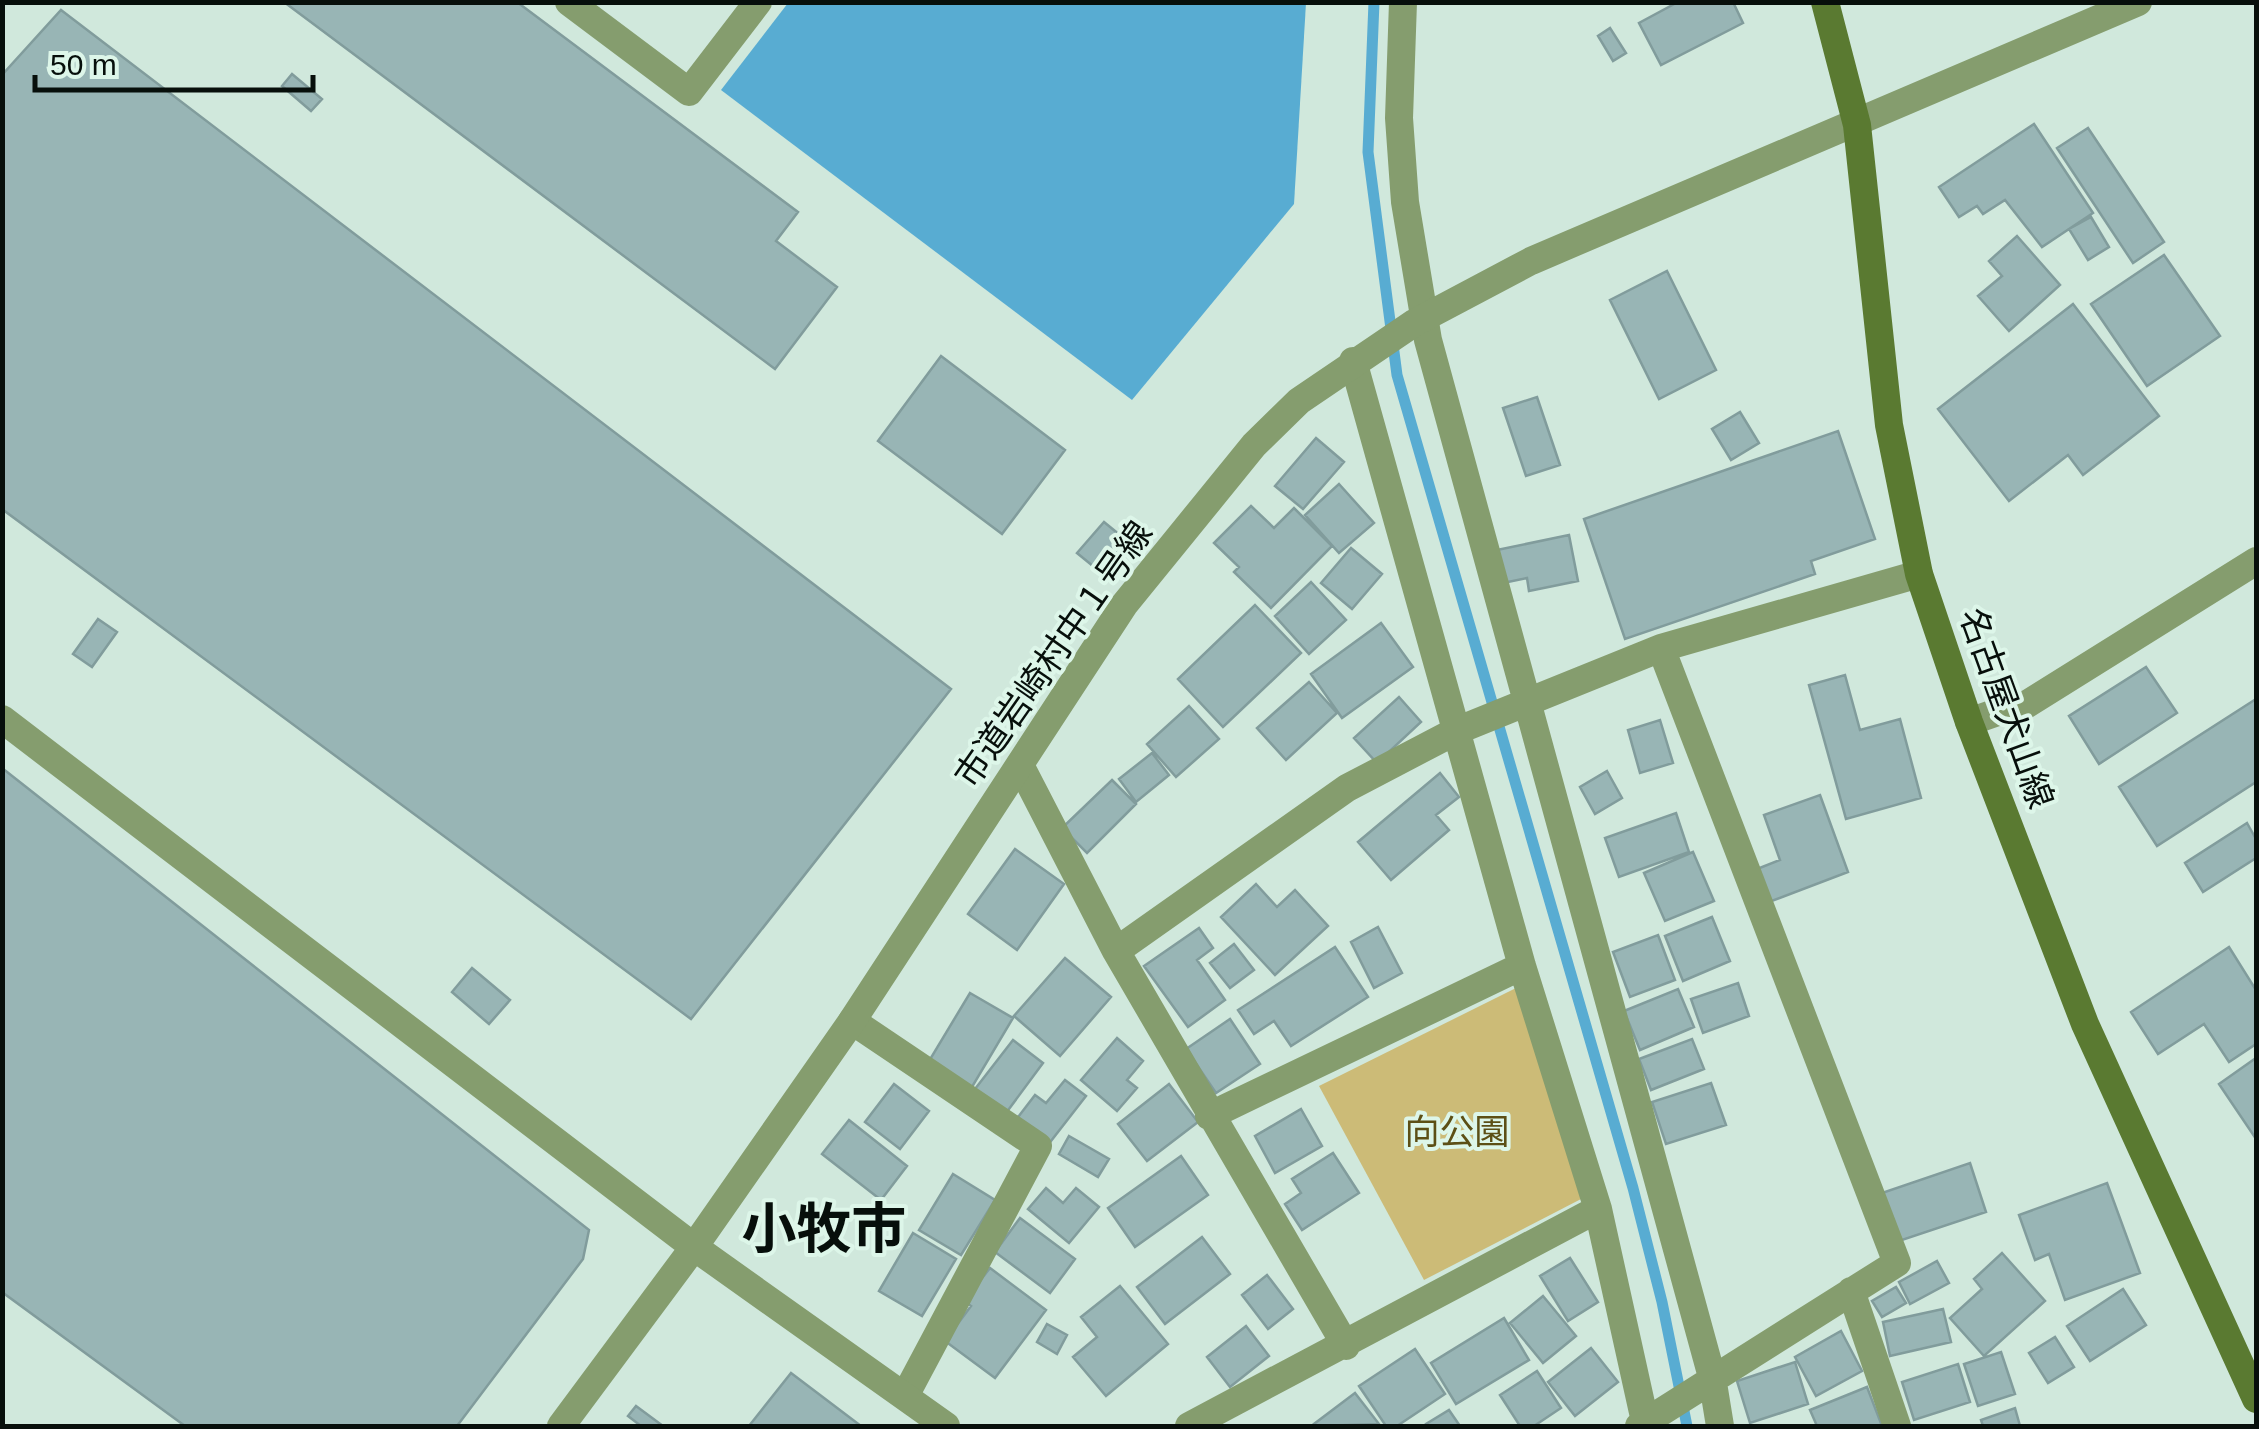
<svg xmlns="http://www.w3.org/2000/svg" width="2259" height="1429" font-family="Arial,'Noto Sans JP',sans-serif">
  <rect width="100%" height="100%" fill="#d0e8dc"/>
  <path fill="#cb7" d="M1516,988L1583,1198L1424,1280L1319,1086Z"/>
  <path fill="#58acd2" d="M788,3H1306L1294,204L1132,400L721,90Z"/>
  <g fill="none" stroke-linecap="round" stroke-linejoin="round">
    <path stroke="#58acd2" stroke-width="11" d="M1374,2L1368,152L1397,375L1633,1188L1662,1302L1687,1426"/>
  </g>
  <path fill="#98b5b5" stroke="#819c9c" stroke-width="2.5" d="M284,2H517L798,212L776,241L837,287L775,369Z
    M1678,2H1733L1743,23L1661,65L1639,23Z
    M61,10L951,689L691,1019L2,509V75Z
    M1610,28L1626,53L1613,61L1598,36Z
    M292,74L322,99L311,111L282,86Z
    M2034,124L2093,213L2042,247L2005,200L1983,214L1977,206L1959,217L1939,187Z
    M2088,128L2164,242L2133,263L2057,148Z
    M2091,217L2109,247L2088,260L2069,229Z
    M2017,236L2060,285L2009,331L1978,296L2002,276L1989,261Z
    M2164,255L2220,336L2147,386L2091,304Z
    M1667,271L1716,370L1659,399L1610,300Z
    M2073,304L2159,416L2083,475L2068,455L2009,501L1938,409Z
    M941,356L1065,450L1002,534L878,441Z
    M1537,397L1560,465L1526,476L1503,408Z
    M1740,412L1759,443L1731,460L1712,429Z
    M1838,431L1875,539L1811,561L1815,574L1625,639L1584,519Z
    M1316,438L1344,462L1303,509L1275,486Z
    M1339,484L1374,523L1339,553L1305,515Z
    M1251,506L1274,528L1294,508L1332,546L1271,608L1234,572L1239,567L1214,543Z
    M1104,522L1126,540L1099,571L1077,553Z
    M1569,535L1578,581L1529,591L1527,578L1503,583L1497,550Z
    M1351,548L1382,574L1352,609L1321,583Z
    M1311,582L1346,620L1309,654L1275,616Z
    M1255,605L1301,653L1223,727L1178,679Z
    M98,619L117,632L92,667L73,654Z
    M1381,623L1413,667L1342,718L1311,674Z
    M2146,667L2177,713L2099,764L2069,716Z
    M1845,675L1860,730L1900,719L1921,798L1846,819L1809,685Z
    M1309,682L1337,713L1286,760L1257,728Z
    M1399,697L1421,722L1377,763L1354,738Z
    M2256,699V782L2157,846L2119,787Z
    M1189,706L1219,739L1176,777L1147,744Z
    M1660,720L1673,763L1640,773L1628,730Z
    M1152,753L1169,775L1136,802L1119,779Z
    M2,768L589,1230L583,1259L457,1426H185L2,1292Z
    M1607,771L1622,798L1595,814L1580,787Z
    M1440,773L1459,797L1436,815L1449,830L1391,880L1358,842Z
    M1112,780L1136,804L1087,853L1062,828Z
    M1820,795L1848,872L1769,902L1757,869L1780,860L1764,815Z
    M1676,813L1689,852L1619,877L1605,838Z
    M2247,823L2256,839V858L2203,892L2185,863Z
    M1015,849L1064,884L1017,950L968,914Z
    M1693,852L1714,901L1665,921L1644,873Z
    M1256,884L1277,907L1295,890L1328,926L1275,975L1221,917Z
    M1712,917L1730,961L1683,981L1665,936Z
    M1378,927L1402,973L1374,988L1351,942Z
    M1199,928L1213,948L1197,960L1225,1000L1188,1027L1144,966Z
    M1658,935L1675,980L1630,997L1613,952Z
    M1234,944L1254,970L1230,988L1210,963Z
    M1335,947L1368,997L1291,1046L1274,1021L1254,1034L1238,1010Z
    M2229,947L2256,990V1044L2229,1062L2204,1024L2158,1054L2131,1012Z
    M1065,958L1111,997L1060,1056L1014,1016Z
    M472,968L510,1000L489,1024L452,992Z
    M1738,983L1749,1016L1703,1033L1691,999Z
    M1678,989L1694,1027L1640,1050L1624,1011Z
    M970,993L1013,1018L969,1092L926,1066Z
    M1230,1019L1260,1064L1216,1093L1186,1049Z
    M1117,1038L1143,1061L1127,1080L1137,1088L1117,1111L1081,1080Z
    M1692,1039L1704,1069L1651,1090L1639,1059Z
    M1013,1040L1043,1063L1006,1113L975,1089Z
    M2256,1058V1139L2219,1084Z
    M1065,1080L1086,1096L1044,1150L1012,1125L1035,1095L1046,1103Z
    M1711,1083L1726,1125L1666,1144L1652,1102Z
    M894,1084L929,1111L900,1149L865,1122Z
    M1169,1084L1198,1122L1147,1161L1118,1124Z
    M1301,1109L1322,1146L1275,1173L1255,1136Z
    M849,1120L907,1166L881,1200L822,1154Z
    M1069,1136L1109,1159L1098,1177L1059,1154Z
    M1333,1153L1359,1193L1302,1230L1285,1204L1301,1193L1292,1179Z
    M1181,1156L1208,1195L1135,1247L1108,1208Z
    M1970,1163L1986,1212L1896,1242L1879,1194Z
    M953,1174L995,1200L961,1255L919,1230Z
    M2107,1183L2140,1273L2065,1300L2049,1254L2035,1260L2019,1215Z
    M1046,1188L1063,1203L1076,1188L1099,1207L1069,1243L1028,1209Z
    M1020,1218L1075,1259L1050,1293L995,1252Z
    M913,1233L956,1259L922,1316L879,1291Z
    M1202,1237L1230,1274L1165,1324L1137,1287Z
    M2002,1253L2045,1301L1984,1356L1950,1318L1982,1289L1974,1279Z
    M1570,1258L1598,1302L1568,1321L1540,1276Z
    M1937,1261L1949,1283L1910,1304L1899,1282Z
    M990,1268L1046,1310L995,1378L945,1341L971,1306L964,1301Z
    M1267,1275L1293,1309L1268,1329L1242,1295Z
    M1120,1286L1168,1344L1106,1396L1073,1357L1097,1337L1081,1317Z
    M1896,1287L1906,1303L1882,1317L1872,1301Z
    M2123,1289L2146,1325L2090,1361L2067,1326Z
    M1543,1296L1576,1336L1543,1363L1510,1323Z
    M1943,1309L1951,1342L1890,1356L1883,1322Z
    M1504,1318L1529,1360L1456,1404L1431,1363Z
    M1047,1324L1067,1335L1057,1354L1037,1342Z
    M1246,1326L1269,1356L1230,1387L1207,1357Z
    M1841,1331L1862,1371L1816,1396L1795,1357Z
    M2055,1337L2074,1367L2048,1383L2029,1353Z
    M1591,1348L1618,1382L1575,1416L1548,1382Z
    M1415,1349L1445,1394L1397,1426H1386L1359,1386Z
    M2001,1352L2015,1394L1978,1406L1964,1364Z
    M1795,1362L1808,1404L1750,1423L1737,1381Z
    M1958,1364L1970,1402L1914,1420L1902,1382Z
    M1537,1371L1561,1408L1534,1426H1520L1500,1395Z
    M791,1373L861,1426H749Z
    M1867,1387L1882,1426H1817L1810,1410Z
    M1355,1393L1379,1424L1316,1426L1314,1424Z
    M636,1406L663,1426H641L628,1416Z
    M2015,1408L2020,1426H1983L1981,1420Z
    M1449,1410L1460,1426H1427L1426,1424Z"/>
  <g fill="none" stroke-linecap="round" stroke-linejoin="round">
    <path stroke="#859d6e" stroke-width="28" d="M569,2L689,92L758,2
      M1403,2L1399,118L1405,202L1428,340L1712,1377L1720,1426
      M1353,361L1522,966L1598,1209L1646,1426
      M1969,722L2009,708L2019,709L2256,561
      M1020,765L1116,951L1346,1346
      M1116,951L1347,788L1456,731L1661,648L1919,574
      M852,1021L1038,1146L905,1396
      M1209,1116L1522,966
      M1851,1291L1897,1426
      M1189,1426L1598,1209
      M1639,1426L1897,1263L1661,648"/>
    <path stroke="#859d6e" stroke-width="28" d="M2,719L694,1247L946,1426
      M561,1426L694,1247L852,1021L1124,605L1254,445L1299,401L1414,323L1531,261L2138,2"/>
    <path stroke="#5a7a31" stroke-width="28" d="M1825,2L1857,125L1889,425L1919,574L1969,722L2085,1024L2256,1399"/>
  </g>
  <g text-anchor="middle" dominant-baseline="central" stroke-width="8" stroke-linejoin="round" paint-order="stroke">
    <g font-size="35" fill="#070f0b" stroke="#ddf6e9">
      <text transform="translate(1053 654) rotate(-55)">市道岩崎村中１号線</text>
      <text transform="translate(2007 708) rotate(70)">名古屋犬山線</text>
    </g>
    <g font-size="35" fill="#5c4f15" stroke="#ddf6e9">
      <text x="1457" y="1131">向公園</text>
    </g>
    <g font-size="55" font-weight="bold" fill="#070f0b" stroke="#ddf6e9">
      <text x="824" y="1229">小牧市</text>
    </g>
  </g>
  <rect width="2259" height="1429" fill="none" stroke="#070f0b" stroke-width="10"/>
  <path d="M35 75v15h278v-15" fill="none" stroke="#070f0b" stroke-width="5"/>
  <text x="50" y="75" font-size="30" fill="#070f0b" stroke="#ddf6e9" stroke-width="8" paint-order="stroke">50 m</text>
</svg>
